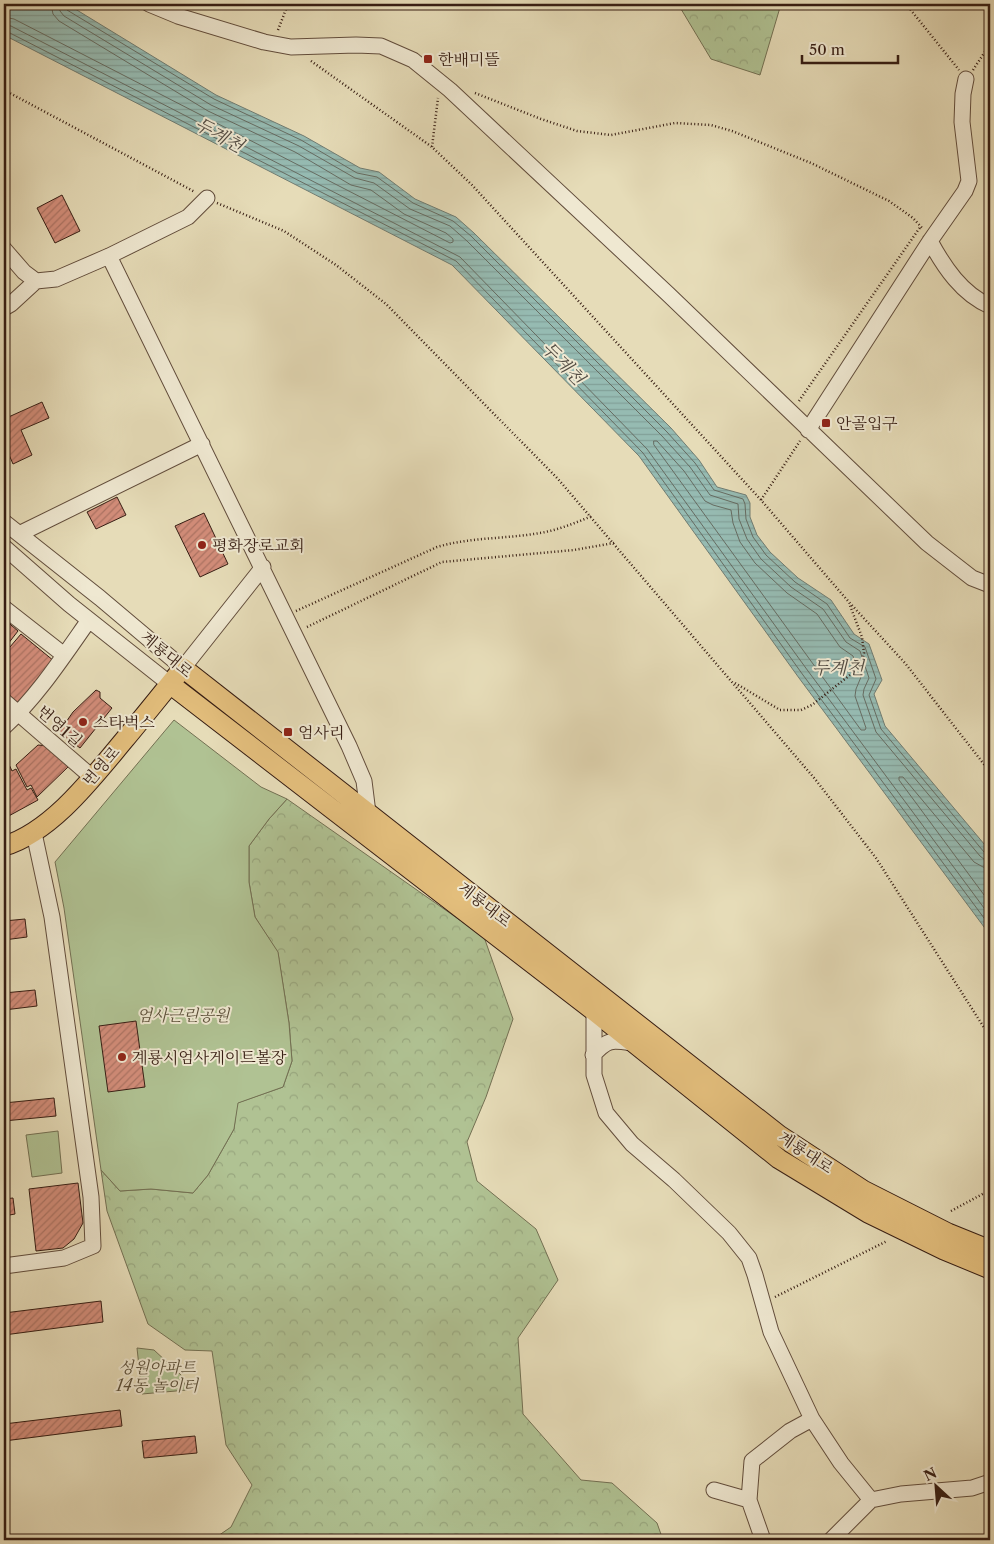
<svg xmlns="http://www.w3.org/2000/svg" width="994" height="1544" font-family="'Libre Caslon Text','Noto Serif KR',serif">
  <defs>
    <pattern id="forest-crowns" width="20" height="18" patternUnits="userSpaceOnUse" patternTransform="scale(1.25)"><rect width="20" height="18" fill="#b0c293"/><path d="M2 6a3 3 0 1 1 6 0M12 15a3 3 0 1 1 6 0" fill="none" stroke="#98a67e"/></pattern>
    <pattern id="water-rules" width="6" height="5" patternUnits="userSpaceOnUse" patternTransform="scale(1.25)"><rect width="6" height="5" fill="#96bbb2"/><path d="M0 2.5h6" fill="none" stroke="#82a098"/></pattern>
    <pattern id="building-hatch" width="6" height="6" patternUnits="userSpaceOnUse" patternTransform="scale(1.25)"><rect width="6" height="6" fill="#d38d7a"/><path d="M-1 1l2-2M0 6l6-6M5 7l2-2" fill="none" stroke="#ac7363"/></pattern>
  </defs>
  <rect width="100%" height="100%" fill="#e6dcb8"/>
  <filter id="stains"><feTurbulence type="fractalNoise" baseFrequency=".004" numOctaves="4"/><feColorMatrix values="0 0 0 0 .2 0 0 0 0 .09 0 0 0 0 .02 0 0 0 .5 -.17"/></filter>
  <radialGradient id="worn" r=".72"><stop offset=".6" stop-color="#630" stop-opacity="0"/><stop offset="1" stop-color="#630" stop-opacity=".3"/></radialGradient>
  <path fill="url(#forest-crowns)" stroke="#737053" d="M678,4H781L760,75L711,59Z
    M287,799L484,937L513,1019L486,1097L467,1142L477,1181L536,1229L558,1280L518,1338L523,1414L581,1480L612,1483L657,1523L663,1540H212L231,1527L252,1485L226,1445L212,1351L185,1350L148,1324L107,1211L101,1170L120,1191L151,1189L193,1193L208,1175L234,1129L237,1103L283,1087L292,1061L289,1023L278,953L255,917L249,882V846L269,819Z"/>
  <path fill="#b0c293" stroke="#737053" d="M174,720L261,787L287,799L269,819L249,846V882L255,917L278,952L289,1023L292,1061L283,1087L238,1103L234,1129L208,1175L193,1193L151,1189L120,1191L101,1170L64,908L55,862Z
    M58,1131L62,1173L32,1177L26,1135Z
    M137,1348L154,1350L181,1375L187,1390L142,1394Z"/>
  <path fill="url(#water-rules)" stroke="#707c72" d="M4,4H67L216,95L304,136L360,168L379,172L415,199L456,217L474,233L671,428L699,460L717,487L746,495L750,503V517L757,535L770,552L798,578L831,600L854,634L869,644L882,680L874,694L885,726L990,851V935L799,678L639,456L452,265L4,35Z"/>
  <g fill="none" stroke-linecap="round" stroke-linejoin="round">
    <path stroke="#666c62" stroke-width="1" d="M59,4L60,11L64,16L211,105L299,146L355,178L374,183L410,209L450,226L467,241L662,436L690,467L710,495L738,504L739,519L747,539L761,559L791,587L823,609L846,642L860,651L869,678L864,689L863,695L876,732L980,856L985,860H990
      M65,4L67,10L214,99L301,140L357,173L377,177L413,203L453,221L471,236L667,432L695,463L714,490L743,499L745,504L746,519L753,537L766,555L795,582L827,604L850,638L865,647L876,679L869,695L881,729L984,852L990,854
      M4,17L14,19L450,243L453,242V239L446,233L404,214L371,190L351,185L295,152L208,111L59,21L53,14L51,4
      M4,25L11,26L460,257L647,449L808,671L990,916
      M4,31L8,32L456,261L643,453L803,675L990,926
      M654,441H657L684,471L705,501L713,505L731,510L733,523L740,542L755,563L787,593L817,614L840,647L853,656L861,677L856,689L855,696L866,728L865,730H861L654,445Z
      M990,868L983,867L974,862L903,777H899V780L990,903"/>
  </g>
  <path fill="url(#building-hatch)" stroke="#361d13" d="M62,195L80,231L55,243L37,208Z
    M42,402L49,418L21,430L32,455L13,464L4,443V419Z
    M117,497L126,515L96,529L87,512Z
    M204,513L228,564L200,577L175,526Z
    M4,619L18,631L4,649Z
    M21,634L54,661L19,703H10L4,698V654Z
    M96,690L100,692V698L112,708L80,748L59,732L73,712Z
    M38,745L48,746L67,762L68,767L37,797L31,785L27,787L16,765Z
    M7,760L12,771L16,769L27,790L31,788L38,800L5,818L4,762Z
    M25,919L27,937L4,940V921Z
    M35,990L37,1006L4,1010V993Z
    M136,1021L145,1087L108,1092L99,1026Z
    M54,1098L56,1116L4,1121V1103Z
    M78,1183L83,1223L74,1239L63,1248L36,1251L29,1189Z
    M13,1198L15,1214L4,1216V1199Z
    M101,1301L103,1322L4,1335V1313Z
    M120,1410L122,1426L4,1441V1424Z
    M195,1436L197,1453L144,1458L142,1441Z"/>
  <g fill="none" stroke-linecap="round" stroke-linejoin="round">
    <g stroke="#624d3c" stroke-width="17">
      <path id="minor" d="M149,4L178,16L264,42L291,47L356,45L381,46L413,60L450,90L668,294L927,543L972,578L990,585
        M930,241C944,267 962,294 990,306
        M4,249L24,272L36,281
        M109,256L349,746L364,781L368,813
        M4,308L11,304L36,281L56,279L109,256L188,217L207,198
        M808,430L930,241L965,191L969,181L962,122L963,94L966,79
        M4,522L100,598L183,668L263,567
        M19,534L202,444
        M4,547L69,604L170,684
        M4,608L64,655
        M4,701L93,778
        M4,727C37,697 63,657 89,620
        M594,1011V1075L606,1113L632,1144L674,1180L729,1233L749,1258L755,1275L771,1332L812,1419L841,1463L871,1500L901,1494L972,1488L990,1482
        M593,1055C608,1039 611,1040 632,1043
        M4,1266L64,1258L93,1246L91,1197L52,917L34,833
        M714,1490L749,1500
        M763,1540L749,1500L752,1461L790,1431L812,1419
        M831,1540L871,1500"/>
    </g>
    <g stroke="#361d13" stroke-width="21">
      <path id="major" d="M170,684L594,1011L779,1159L868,1213L944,1250L990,1269
        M4,846C52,832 94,776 125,739C145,715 164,691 183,668L779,1135L863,1190L948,1233L990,1250"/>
    </g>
    <path stroke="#361d13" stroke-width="2.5" stroke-dasharray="1 2.5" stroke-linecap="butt" d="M906,4L959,70
      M278,30L288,4
      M311,61L432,147L472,185L761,500L848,601L905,663L990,772
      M973,70L990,44
      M4,90L195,192
      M475,93L541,119L577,131L611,135L675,123L711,125L732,131L811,163L889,201L913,218L923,229
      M432,147L438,98
      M217,203L284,231L336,265L386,304L558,479L815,779L876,858L990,1037
      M799,401L921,226
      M761,500L800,441
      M296,611L437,547C471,537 506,539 540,533C558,530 575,523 592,516
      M307,627L442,562L574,550L614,543
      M735,683L780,710H801L812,705L860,667L864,653L862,637L849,603
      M951,1211L990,1190
      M775,1297L887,1241"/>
    <use href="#minor" stroke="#efe8d1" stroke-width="15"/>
    <use href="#major" stroke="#e3be7c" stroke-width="19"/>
  </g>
  <g fill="#8f2418" stroke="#efe8d1" stroke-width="2">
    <rect x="423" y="54" width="10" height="10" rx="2.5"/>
    <rect x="821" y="418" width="10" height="10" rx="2.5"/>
    <circle cx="202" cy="545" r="5"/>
    <circle cx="83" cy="722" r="5"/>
    <rect x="283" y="727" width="10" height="10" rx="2.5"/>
    <circle cx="122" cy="1057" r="5"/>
  </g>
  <g text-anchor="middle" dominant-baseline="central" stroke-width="4" stroke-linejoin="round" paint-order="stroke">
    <g font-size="16" fill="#361d13" stroke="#efe8d1" text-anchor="start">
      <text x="438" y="59">한배미뜰</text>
      <text x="836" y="423">안골입구</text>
      <text x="212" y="545">평화장로교회</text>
      <text x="93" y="722">스타벅스</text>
      <text x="298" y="732">엄사리</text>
      <text x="132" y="1057">계룡시엄사게이트볼장</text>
    </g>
    <g font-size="16" fill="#361d13" stroke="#efe8d1">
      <text transform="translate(167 654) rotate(40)">계룡대로</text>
      <text transform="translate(60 726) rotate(41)">번영1길</text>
      <text transform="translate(101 766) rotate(-49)">번영로</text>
      <text transform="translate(485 904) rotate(38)">계룡대로</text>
      <text transform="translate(806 1152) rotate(34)">계룡대로</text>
    </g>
    <g font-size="16" font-style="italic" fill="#5b4f39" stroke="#efe8d1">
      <text x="183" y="1015">엄사근린공원</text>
      <text x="157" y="1367">성원아파트<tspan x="157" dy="18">14동 놀이터</tspan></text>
    </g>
    <g font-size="18" font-style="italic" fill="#534c43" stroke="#efe8d1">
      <text transform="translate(219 135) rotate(29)">두계천</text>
      <text transform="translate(563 363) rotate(46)">두계천</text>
      <text x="838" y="668">두계천</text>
    </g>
  </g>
  <rect width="994" height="1544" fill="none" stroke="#e6dcb8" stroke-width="20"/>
  <rect x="5" y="5" width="984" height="1534" fill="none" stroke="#361d13" stroke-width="2.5"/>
  <rect x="10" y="10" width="974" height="1524" fill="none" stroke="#361d13"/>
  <g transform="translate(936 1486) rotate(334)" stroke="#efe8d1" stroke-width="4" paint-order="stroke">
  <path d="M0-4L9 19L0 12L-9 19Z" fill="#361d13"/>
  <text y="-8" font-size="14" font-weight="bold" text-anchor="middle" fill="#361d13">N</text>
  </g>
  <path d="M802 55v8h96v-8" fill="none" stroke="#361d13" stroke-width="2.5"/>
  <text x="809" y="55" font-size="15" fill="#361d13" stroke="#efe8d1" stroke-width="4" paint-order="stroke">50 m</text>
  <rect width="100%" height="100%" filter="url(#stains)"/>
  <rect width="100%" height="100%" fill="url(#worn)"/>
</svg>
